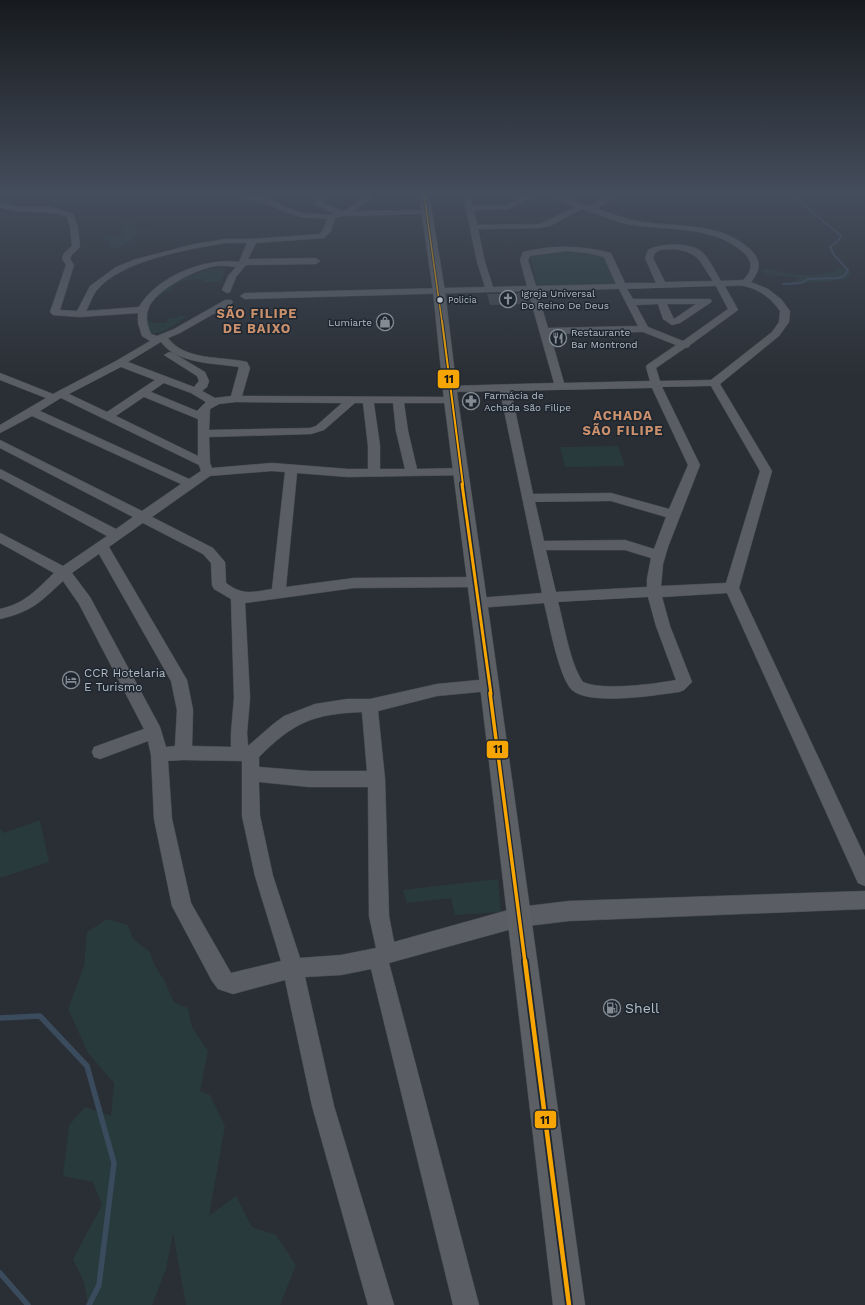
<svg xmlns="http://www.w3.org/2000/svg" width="865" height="1305" font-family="'Work Sans',sans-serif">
  <rect width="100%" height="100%" fill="#2a2f35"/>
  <path fill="#283a3b" d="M131,220L133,222L131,227C141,232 150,226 160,227V228L142,232L131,237L132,238C127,244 116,249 108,247L111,241L104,240L103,237L108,235L121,238L122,232L120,229L127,224L124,221Z
    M581,250L606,255L618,283L537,285L530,256L549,251Z
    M225,268L221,282H202L203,279C193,279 180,280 172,287L171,291L162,293L159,297H155L176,281L203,271L205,272L207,269Z
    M765,269C778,269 789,276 802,275C807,275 813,276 818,275C827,274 825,271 836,273V269H843L851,273L850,276L846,279L826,282H812L798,284L792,281L800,279C789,274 775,279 762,272Z
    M146,313H149L147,320L153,323H166L169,318H177L179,315L186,317C175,324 162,336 149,333L145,324Z
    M618,446L625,466L565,467L560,447Z
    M40,820L49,862L0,878V829L4,833Z
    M498,879L501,912L455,915L451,898L407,903L403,890Z
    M107,919L128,925L133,939L150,952L154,964L164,980L174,1002L188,1008L192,1027L208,1051L200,1091L210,1095L225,1126L209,1216L236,1196L252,1227L276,1235L296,1265L280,1305H186L173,1233L166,1269L152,1305H88L84,1282L73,1259L102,1205L93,1182L63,1176L69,1125L85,1107L111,1116L114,1083L88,1053L68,1009L84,966L87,932Z"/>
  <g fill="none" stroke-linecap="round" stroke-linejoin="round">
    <path stroke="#3b4b5e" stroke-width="2" d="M783,284L801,283L808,279L837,278L844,276L848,270L834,255L830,247L838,241L841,236L805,206L794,194"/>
    <path stroke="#3b4b5e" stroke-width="5.5" d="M0,1018L40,1016L87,1066L114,1163L99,1285L89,1305
      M0,1273L28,1305"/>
  </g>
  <path fill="#42474c" d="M525,293L528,304L490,305L487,294Z"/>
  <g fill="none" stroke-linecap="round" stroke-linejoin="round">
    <g stroke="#464a4e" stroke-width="1">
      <path id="minor" d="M228,194H244L267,199L301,213L332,215L335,214L315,205L321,194H328L323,204L343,211C355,206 363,194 376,194L355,211L427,210L431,212L427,214L343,216L335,218L331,231L324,238L256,243L248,259L316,258L320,261L316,264L246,265L236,277L230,292L227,293L222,290L228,276L236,267C228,266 219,265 211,267C193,271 153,291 148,310C145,318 148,327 151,334L157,336L174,329L225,300H231L233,302L231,304L180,333L168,338C185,361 221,356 247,362L250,368L242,396L451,397L456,400L451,403H404L408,431L417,469L462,468L466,469L468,472L466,475L348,477L297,473L286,587L354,578L475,577L480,578L482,582L480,586L475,587L354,588L245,603L250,698L247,733L248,746L272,725L284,716L315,704L347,699H370L437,684L489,679L494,681L497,685L494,689L489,691L437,696L378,711L385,779L389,916L394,942L519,907L569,901L865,891V909L569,921L519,927L389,963L479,1305H453L371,969L341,975L305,977L334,1106L394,1305H368L312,1106L285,980L233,994L218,989L212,981L172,906L154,819L151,755L148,741L100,759L94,757L92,752L94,747L144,729L79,604L63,581C39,603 33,611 0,619V609C26,603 36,590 54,573L0,543V533L63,566L107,536L0,478V469L116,529L133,517L0,448V440L142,511L181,484L32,416L0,433V425L46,398L0,380V373L53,394L116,361L150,341L142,336L138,323V313L80,317L53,315L50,312L66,265L62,259L64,253L72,246L70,227L67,217C45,208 22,216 0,207V202L16,207H51L73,214L78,227L80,247L71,256L70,259L74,265L60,310L77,311L90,286L116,267L136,259L195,244L226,239H253L319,234L323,230L327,219L300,217L262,203ZM226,243H247L239,262C205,257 156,277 139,307L86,311C90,304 93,294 98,289C123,260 189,249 226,243ZM161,342C177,364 214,363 239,367L231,396L215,398L202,391L207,387L209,381L205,372L173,353L169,352L164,355L197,376L199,381L194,387L128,362ZM121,367L155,380L107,412L69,394ZM164,383L191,393L206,402L197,411L151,392ZM144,397L198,419V456L116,416ZM61,398L199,465L201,471L189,479L40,411ZM236,402L342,403L316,426L310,428L209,430L210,409L219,404ZM355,403H363L368,446V469H348L272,463L212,468L210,463L209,437L311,434L324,430ZM374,403H393L396,431L405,469H380V446ZM272,471L285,472L272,589C253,592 243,596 226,583L225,562L213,548L152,517L210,476ZM143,523L203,554L211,563L212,585L214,589L231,599L234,698L231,733V747L192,746L193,710L187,680L109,547ZM99,554L171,681L177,710L175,746L166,747L160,727L90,597L72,573ZM362,712L367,771H309L259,767V757C294,722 313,714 362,712ZM183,760L242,761V816L255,876L281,961L231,973L191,903L172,819L168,761ZM259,782L309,787H368L369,916L376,948L341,955L300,958L273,876L260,816Z
        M463,194H471L473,206L507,205L529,194H539L508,209L474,210L477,225L539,224L575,207L541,194H553L589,206L612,194H621L597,209C608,212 620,217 632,220C672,229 718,219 751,250C762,261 760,271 751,282L768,289L781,299L790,311L789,322L779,336L720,384L772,471L739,588L865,857V886L858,883L727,593L662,597L670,626L692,682L684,690L679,692C656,695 590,706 572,690C559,678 549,622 544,603L478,608L473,607L471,603L473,599L478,598L542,593L500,391L450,392L445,389L450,386L554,383L528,291L245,299L240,296L245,293L485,287L477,262ZM582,209C598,214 615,222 632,225C670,231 715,225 745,254C754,263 751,273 743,280L721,281C716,273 709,258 702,252C690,242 661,243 648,250L645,258L656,283H625L611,253C581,245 553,245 523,252L520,260L527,286L493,287L485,262L478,229L539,228L550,226ZM674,249C700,253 699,261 713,281L665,282L653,258L655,253L660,250ZM567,251L588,253L604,257L616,284L536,286L528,260L530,256ZM716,286L728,309L683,341L648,327L636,305L658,304L663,319L672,325L680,323L710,303L712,301L710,299H633L627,289ZM725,286C731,286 738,285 744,286C759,289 772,299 780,311L779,322L772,332L711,380L660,381L656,368L685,348L689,347L690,345L738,310ZM619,289L638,326L548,328L537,291ZM667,304H696L674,319ZM643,332L676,345L647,365L646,367L650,381L564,383L550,334ZM711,386L760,471L726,583L661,586L663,564L668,547L700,465L662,387ZM652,388L688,465L669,509L611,493L533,494L511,391ZM611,501L666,517L654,549L625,540L544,541L535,502ZM546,550H625L651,558L647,579V587L556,592ZM648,597L656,626L676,680C655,684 602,691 583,682C570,664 564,624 558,602Z"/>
    </g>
    <g stroke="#454a4f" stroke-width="1">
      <path id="major" d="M419,194H429L445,291L458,400L493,643L585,1305H553L475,643L444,400L433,291Z"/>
    </g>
    <use href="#minor" fill="#5a5e64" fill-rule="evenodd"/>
    <use href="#major" fill="#5c6065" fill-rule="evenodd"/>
    <g stroke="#1e2630" stroke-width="3">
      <path id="bus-1-far4" d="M424,194L442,322"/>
    </g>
    <g stroke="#1e2630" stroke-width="4">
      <path id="bus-1-far3" d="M442,321L463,485"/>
    </g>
    <g stroke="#1e2630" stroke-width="6">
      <path id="bus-1-far2" d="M462,484L491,694"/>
    </g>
    <g stroke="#1e2630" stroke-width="6">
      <path id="bus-1-far1" d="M490,693L525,962"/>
    </g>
    <g stroke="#1e2630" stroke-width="8">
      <path id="bus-1" d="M525,961L569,1305"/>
    </g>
    <use href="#bus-1-far4" stroke="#f7a600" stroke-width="1.5"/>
    <use href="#bus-1-far3" stroke="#f7a600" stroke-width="2"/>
    <use href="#bus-1-far2" stroke="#f7a600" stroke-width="3"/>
    <use href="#bus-1-far1" stroke="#f7a600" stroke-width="3.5"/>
    <use href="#bus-1" stroke="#f7a600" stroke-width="4.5"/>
  </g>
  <linearGradient id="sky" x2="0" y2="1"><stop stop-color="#171a1d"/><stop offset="0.51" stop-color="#444d5c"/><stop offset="1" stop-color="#444d5c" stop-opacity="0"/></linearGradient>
  <rect width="865" height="377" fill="url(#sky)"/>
  <defs>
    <g id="church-ring" transform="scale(0.9)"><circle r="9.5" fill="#1e2630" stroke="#848b93" stroke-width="1.5"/><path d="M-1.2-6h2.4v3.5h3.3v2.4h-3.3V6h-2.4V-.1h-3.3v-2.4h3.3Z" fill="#848b93"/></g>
    <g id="shop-ring" transform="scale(0.9)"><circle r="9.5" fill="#1e2630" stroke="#848b93" stroke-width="1.5"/><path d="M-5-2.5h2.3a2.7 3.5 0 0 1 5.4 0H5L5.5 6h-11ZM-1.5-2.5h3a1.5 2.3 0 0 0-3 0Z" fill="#848b93"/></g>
    <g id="restaurant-ring" transform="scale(0.9)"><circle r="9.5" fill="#1e2630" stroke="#848b93" stroke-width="1.5"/><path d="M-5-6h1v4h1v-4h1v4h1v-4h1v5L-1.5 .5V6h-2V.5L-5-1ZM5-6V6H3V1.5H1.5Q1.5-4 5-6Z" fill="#848b93"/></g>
    <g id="pharmacy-ring" transform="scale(0.9)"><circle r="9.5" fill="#1e2630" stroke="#848b93" stroke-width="1.5"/><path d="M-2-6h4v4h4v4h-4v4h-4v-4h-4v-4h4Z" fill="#848b93"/></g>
    <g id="hotel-ring" transform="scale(0.9)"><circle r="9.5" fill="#1e2630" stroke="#848b93" stroke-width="1.5"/><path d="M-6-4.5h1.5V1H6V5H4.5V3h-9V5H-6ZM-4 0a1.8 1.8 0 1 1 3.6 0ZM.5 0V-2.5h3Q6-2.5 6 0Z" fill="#848b93"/></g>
    <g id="fuel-ring" transform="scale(0.9)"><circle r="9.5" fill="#1e2630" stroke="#848b93" stroke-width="1.5"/><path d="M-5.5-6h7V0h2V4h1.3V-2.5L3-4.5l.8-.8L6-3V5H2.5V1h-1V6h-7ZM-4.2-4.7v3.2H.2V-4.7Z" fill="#848b93"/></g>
  </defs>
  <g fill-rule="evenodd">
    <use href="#church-ring" x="508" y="299"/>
    <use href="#shop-ring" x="385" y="322"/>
    <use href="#restaurant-ring" x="558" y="338"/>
    <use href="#pharmacy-ring" x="471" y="401"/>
    <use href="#hotel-ring" x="71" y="680"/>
    <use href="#fuel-ring" x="612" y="1008"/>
  </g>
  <circle fill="#b5bcc6" stroke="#1e2630" stroke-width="1.5" cx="440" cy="300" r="3.5"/>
  <g text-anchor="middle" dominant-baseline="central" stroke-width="3" stroke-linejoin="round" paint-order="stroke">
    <g font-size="9" fill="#b5bcc6" stroke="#1e2630" text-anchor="start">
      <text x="448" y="300">Policia</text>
    </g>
    <g font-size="10" fill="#b5bcc6" stroke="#1e2630" text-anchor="start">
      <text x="521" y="293">Igreja Universal<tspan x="521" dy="12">Do Reino De Deus</tspan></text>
      <text x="372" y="322" text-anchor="end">Lumiarte</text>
      <text x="571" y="332">Restaurante<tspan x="571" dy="12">Bar Montrond</tspan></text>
      <text x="484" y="395">Farmácia de<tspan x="484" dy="12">Achada São Filipe</tspan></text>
    </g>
    <g font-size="12" fill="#b5bcc6" stroke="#1e2630" text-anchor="start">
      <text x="84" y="673">CCR Hotelaria<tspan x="84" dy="14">E Turismo</tspan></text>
    </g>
    <g font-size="13" font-weight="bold" letter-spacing="1" fill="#ca906c" stroke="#1e2630">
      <text x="257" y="313">SÃO FILIPE<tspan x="257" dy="15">DE BAIXO</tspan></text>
      <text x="623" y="415">ACHADA<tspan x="623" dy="15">SÃO FILIPE</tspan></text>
    </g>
    <g font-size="14" fill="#b5bcc6" stroke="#1e2630" text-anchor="start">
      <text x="625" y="1008">Shell</text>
    </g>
  </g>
  <g stroke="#1e2630" stroke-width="1.5">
    <rect x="437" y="369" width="23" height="20" rx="4" fill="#f7a600"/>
    <rect x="486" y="740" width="23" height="19" rx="4" fill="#f7a600"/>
    <rect x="534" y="1110" width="23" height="19" rx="4" fill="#f7a600"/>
  </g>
  <g font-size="11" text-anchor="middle" font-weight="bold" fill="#111">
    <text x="449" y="383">11</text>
    <text x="498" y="753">11</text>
    <text x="545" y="1124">11</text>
  </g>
</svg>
